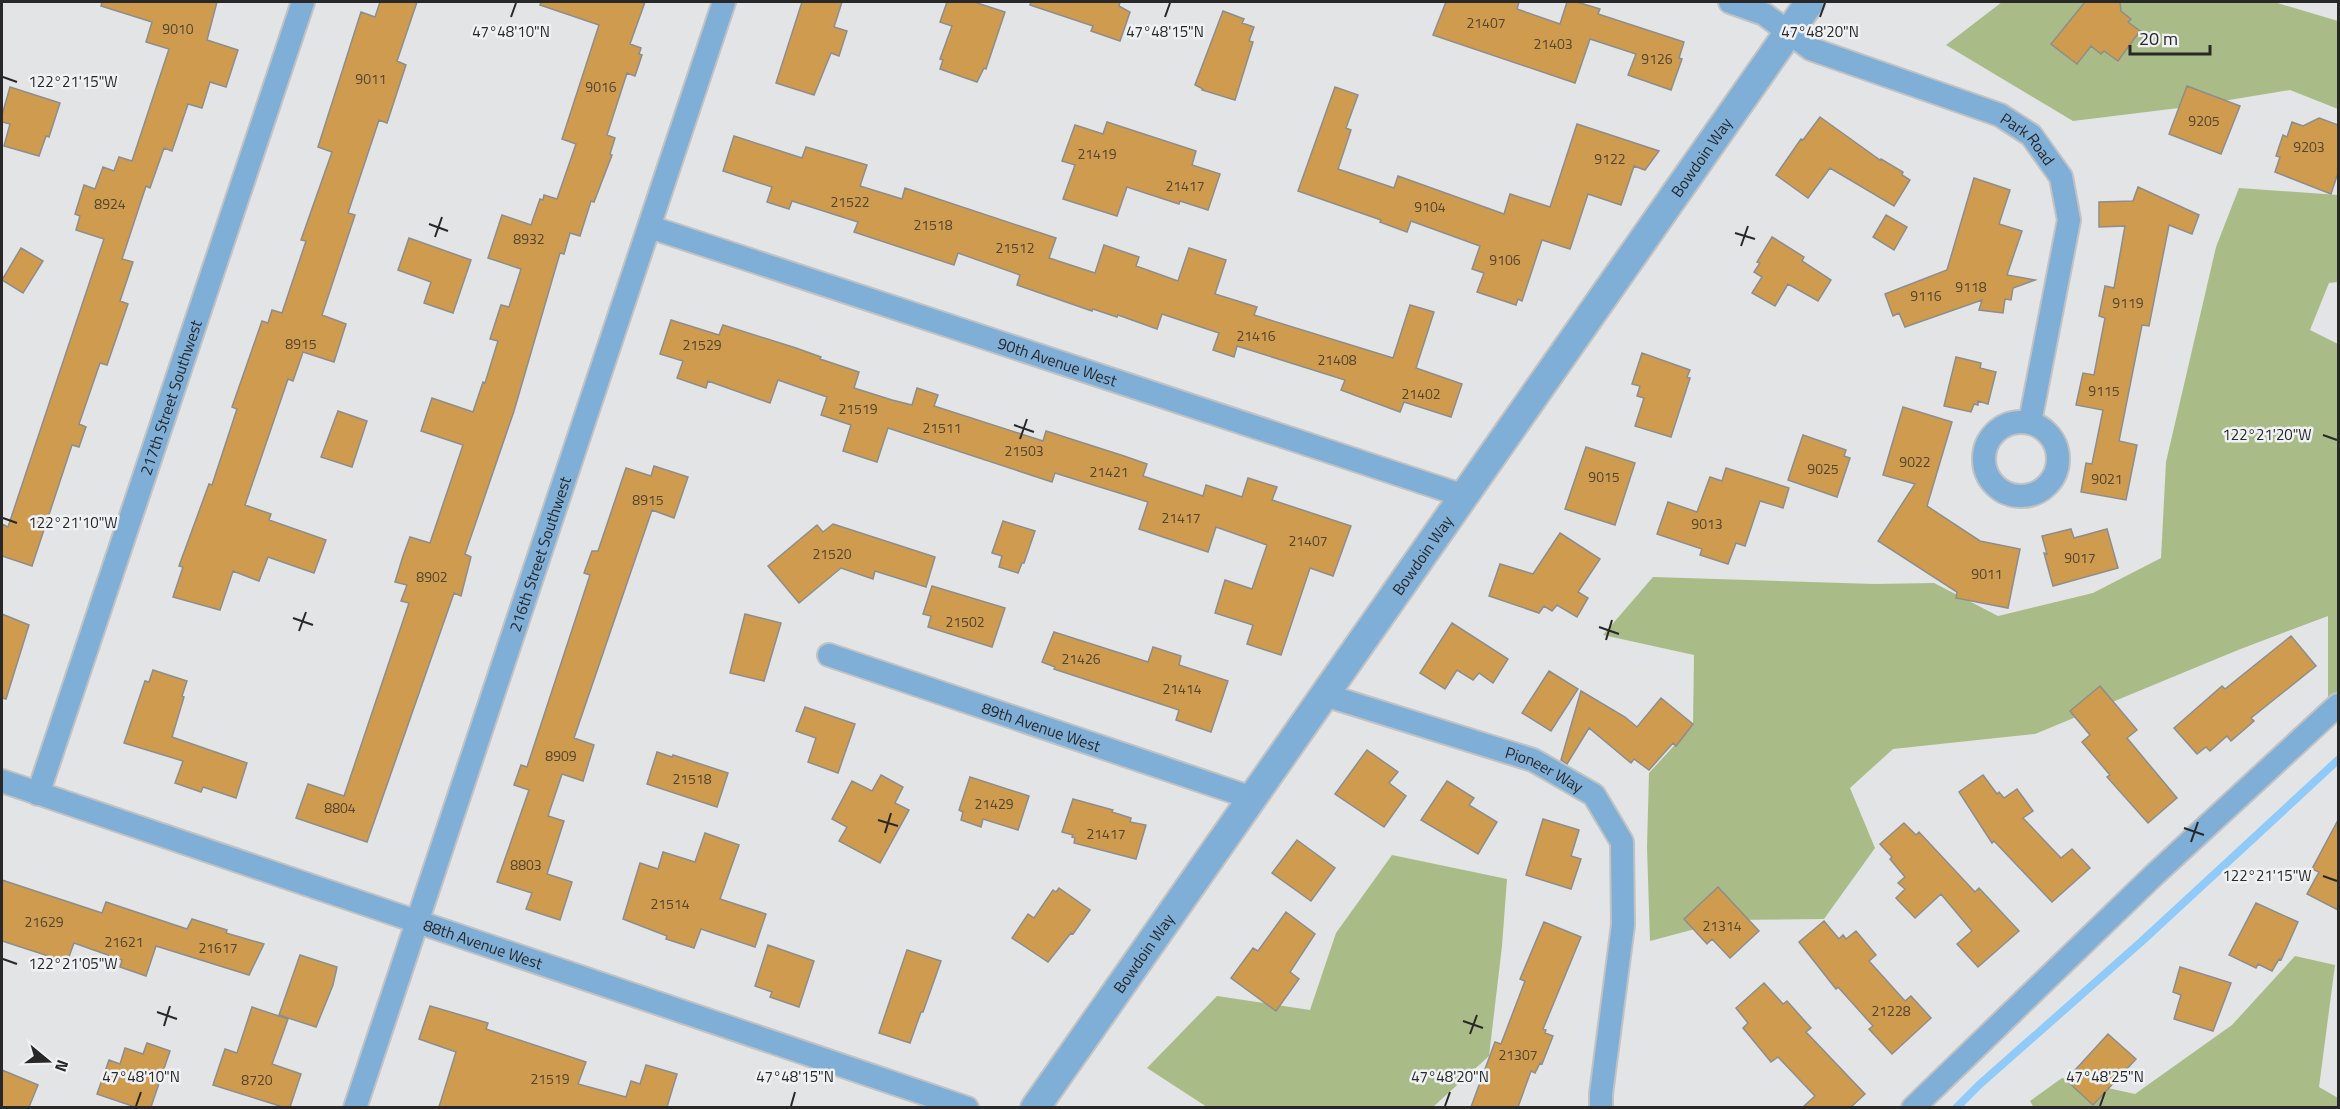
<svg xmlns="http://www.w3.org/2000/svg" width="2340" height="1109" font-family="'Titillium Web',sans-serif">
  <rect width="100%" height="100%" fill="#e2e4e5"/>
  <path fill="#a9bc87" d="M2002,2H2274L2338,21V109L2290,90L2187,107L2073,121L1946,45Z
    M2239,188L2338,195V282L2329,283L2310,330L2338,344V696L2328,704V616L2238,650L2035,734L1893,749L1850,788L1875,848L1824,919L1729,920L1650,941L1647,847L1649,773L1693,725L1694,655L1603,635L1653,577L1875,584L1934,583L1998,616L2093,593L2161,558L2166,462L2216,247Z
    M1392,855L1507,879L1502,946L1489,1056L1433,1107H1207L1147,1068L1217,996L1310,1010L1336,933Z
    M2295,956L2335,965L2319,1087L2338,1098V1107L2034,1108L2030,1101L2062,1078L2135,1094L2232,1025Z"/>
  <g fill="none" stroke-linecap="round" stroke-linejoin="round">
    <path stroke="#8fcaf9" stroke-width="8" d="M1956,1108L1979,1085L2141,942L2338,760"/>
  </g>
  <path fill="#cf9b4e" stroke="#8e8d8b" stroke-width="1.5" d="M102,2H217L207,40L238,50L226,87L210,82L202,108L188,104L172,151L164,148L150,188L146,186L122,259L133,262L120,301L128,304L107,365L100,363L79,424L86,427L79,447L72,445L32,566L2,556V524L8,527L104,239L76,230L80,216L75,214L84,185L95,189L103,167L114,171L119,157L132,161L169,49L146,42L152,22L101,6Z
    M380,2H417L397,61L406,65L387,123L379,120L348,213L355,215L322,315L346,324L334,362L303,352L293,381L288,379L245,505L271,514L269,520L326,540L314,573L268,557L259,581L233,571L220,610L173,597L183,567L179,566L209,484L212,485L237,409L232,407L262,321L268,323L272,310L282,313L306,241L301,240L332,152L318,147L361,12L375,17Z
    M541,2H645L630,44L641,48L639,54L642,55L635,76L627,73L607,135L615,138L610,154L612,155L594,202L591,201L580,236L570,233L564,254L560,253L514,411L465,554L471,557L461,596L454,593L367,842L296,818L308,784L344,796L409,603L401,601L407,585L395,582L403,556L410,537L430,543L463,445L421,431L432,398L473,412L483,382L485,383L498,341L490,339L501,305L509,307L521,269L488,258L502,215L531,225L540,199L543,200L544,195L557,199L576,144L562,139L599,25L540,5Z
    M802,2H842L834,27L847,31L839,56L831,53L814,95L776,83Z
    M947,2H974L1005,12L986,69L984,68L977,82L940,69L943,60L940,59L952,26L940,22Z
    M1031,2H1120L1119,6L1130,12L1120,41L1091,31L1093,26L1030,5Z
    M1446,2H1519L1517,9L1560,24L1567,2H1577L1600,9L1598,14L1684,42L1679,58L1682,59L1671,90L1628,75L1636,54L1590,39L1575,83L1433,35Z
    M2085,2H2120L2121,11L2131,19L2128,22L2140,31L2118,61L2104,51L2101,54L2091,46L2077,64L2051,44Z
    M1223,11L1244,19L1242,23L1254,27L1249,41L1253,42L1235,100L1202,90L1203,89L1195,85Z
    M2187,86L2240,106L2221,154L2169,134Z
    M10,87L60,103L49,137L46,136L39,156L4,146L10,124L2,122V115Z
    M1335,87L1358,95L1346,128L1351,130L1338,169L1394,188L1398,176L1504,214L1510,194L1550,207L1577,124L1659,151L1645,170L1634,166L1621,205L1588,194L1570,249L1542,240L1522,301L1518,299L1516,305L1477,292L1484,273L1472,269L1480,246L1411,221L1407,232L1380,222L1381,220L1298,191Z
    M1820,117L1880,160L1881,159L1903,172L1902,175L1910,180L1894,206L1830,168L1808,198L1776,175L1801,139L1803,140Z
    M2319,118L2338,125V173L2331,194L2275,172L2280,157L2276,156L2283,135L2287,137L2292,122L2303,126Z
    M1107,122L1196,151L1192,165L1220,174L1208,210L1180,201L1179,204L1127,187L1117,216L1063,199L1075,165L1062,161L1075,125L1103,134Z
    M734,136L802,158L806,147L867,165L860,186L902,199L905,188L1056,238L1049,258L1095,273L1104,245L1139,257L1136,266L1178,281L1189,248L1226,260L1215,294L1257,307L1254,315L1393,358L1410,305L1434,312L1416,368L1462,384L1451,417L1404,402L1400,412L1341,390L1345,380L1237,346L1234,357L1213,350L1219,333L1162,314L1157,329L1118,315L1117,317L1093,309L1092,311L1017,285L1020,275L958,253L954,265L854,232L858,222L792,201L789,209L767,202L772,187L723,171Z
    M1974,178L2010,190L1999,224L2022,231L2007,275L2035,280L2013,288L2011,300L2005,299L2003,313L1979,310L1982,300L1905,327L1899,313L1893,316L1885,294L1947,270Z
    M2138,187L2199,215L2192,234L2169,225L2149,326L2142,325L2119,441L2137,445L2126,500L2081,492L2086,463L2092,464L2103,410L2076,405L2083,373L2094,375L2105,318L2099,316L2105,286L2114,288L2125,226L2099,227V202L2133,201Z
    M1886,215L1907,227L1894,250L1873,237Z
    M1772,237L1804,257L1802,261L1831,280L1818,301L1788,284L1775,306L1752,293L1762,277L1754,272L1760,263L1757,262Z
    M409,238L471,260L453,313L424,303L431,282L398,270Z
    M21,248L43,261L23,293L2,280Z
    M671,320L719,335L723,325L796,348L821,357L820,359L859,372L854,388L892,400L912,405L917,388L938,395L934,406L1043,441L1046,431L1124,456L1147,464L1143,476L1203,496L1206,485L1242,497L1248,478L1277,487L1272,500L1351,526L1333,576L1310,568L1281,655L1247,644L1253,625L1215,613L1225,580L1252,589L1267,545L1216,527L1208,552L1139,529L1148,502L1055,473L1052,482L888,428L877,462L843,451L851,425L821,415L827,397L778,380L770,403L708,381L706,388L677,378L683,361L660,354Z
    M1642,353L1690,370L1687,377L1690,378L1671,437L1635,426L1644,398L1637,396L1640,386L1632,384Z
    M1956,357L1981,363L1980,368L1996,372L1988,404L1978,401V405L1974,404L1971,412L1944,406Z
    M1903,407L1952,422L1927,506L1980,541L2020,549L2008,608L1956,598L1957,592L1878,541L1915,484L1883,475Z
    M338,411L367,421L352,467L321,457Z
    M1803,435L1846,450L1844,456L1850,458L1837,497L1788,480Z
    M1586,447L1635,463L1615,525L1565,509Z
    M654,466L688,477L674,518L652,510L574,738L594,745L583,781L562,774L548,816L564,821L547,874L572,882L560,920L526,909L532,893L497,882L529,790L514,785L521,765L527,767L590,575L584,573L592,551H598L626,468L651,476Z
    M1726,468L1789,488L1783,508L1760,501L1745,546L1736,543L1728,564L1700,555L1702,549L1657,534L1668,502L1697,512L1710,477L1722,481Z
    M1003,521L1035,531L1024,563H1022L1018,573L999,567L1002,556L992,553Z
    M833,524L935,557L926,587L875,571L873,579L841,568L799,603L768,566L817,525L823,532Z
    M2071,529L2074,538L2107,529L2118,568L2053,586L2044,553L2047,554L2042,536Z
    M1560,533L1600,559L1578,592L1588,598L1577,617L1557,605L1552,611L1544,606L1539,613L1489,596L1500,564L1533,574Z
    M932,586L1005,608L992,647L928,627L931,616L923,614Z
    M2,614L29,625L6,699L2,698Z
    M745,614L781,623L764,681L730,673Z
    M1452,623L1508,659L1493,683L1479,673L1473,680L1457,670L1445,689L1420,673Z
    M1054,632L1148,662L1153,647L1181,656L1179,665L1228,681L1211,732L1176,720L1179,710L1054,669L1055,667L1042,662Z
    M2291,636L2316,666L2251,718L2254,721L2231,741L2227,736L2210,751L2206,747L2197,754L2174,728L2222,686L2225,689Z
    M153,670L187,681L182,696L184,697L172,737L247,763L236,798L203,787L201,792L175,783L183,761L124,743L145,681L149,682Z
    M1549,671L1578,689L1551,731L1522,713Z
    M2100,686L2137,730L2127,738L2177,798L2148,823L2107,777L2110,775L2082,742L2090,735L2070,711Z
    M1581,691L1625,717L1637,727L1661,698L1693,724L1676,746L1673,743L1649,770L1634,759L1631,763L1589,728L1567,764L1561,760Z
    M805,707L855,724L838,773L808,762L816,738L796,731Z
    M1367,750L1398,772L1389,783L1406,796L1384,827L1335,794Z
    M657,752L672,757L673,755L728,773L717,807L647,784Z
    M881,775L903,787L895,803L909,810L880,863L839,841L847,827L832,819L852,781L872,791Z
    M1983,775L1997,794L1999,792L2004,798L2017,789L2033,811L2023,818L2061,858L2072,849L2090,868L2052,902L1994,841L1992,843L1959,792Z
    M970,777L1029,796L1018,830L983,819L981,827L961,820L963,812L959,810Z
    M1447,781L1474,798L1469,805L1497,822L1478,854L1421,820Z
    M1073,799L1113,810L1112,812L1131,818L1130,822L1146,825L1136,859L1074,843L1075,838L1072,837L1073,835L1062,832Z
    M1543,819L1579,830L1571,856L1581,859L1571,889L1526,875Z
    M2338,820V910L2307,894L2319,872L2312,869Z
    M1904,823L1916,835L1919,832L1975,892L1979,888L2019,931L1978,967L1957,944L1972,931L1941,894L1915,918L1896,898L1905,889L1898,883L1905,877L1890,859L1892,857L1880,844Z
    M705,833L739,845L720,899L766,914L755,947L701,929L694,948L666,939L667,936L623,919L640,863L658,869L663,852L695,862Z
    M1297,840L1335,868L1311,901L1272,873Z
    M2,880L102,913L106,902L187,929L192,919L227,930L226,933L264,944L249,975L156,946L146,976L120,967L122,960L74,943L67,962L2,941Z
    M1718,887L1759,931L1730,958L1712,939L1707,944L1684,919Z
    M1059,888L1090,910L1073,934L1071,933L1048,962L1012,938L1028,914L1034,918L1053,890L1056,892Z
    M2256,903L2298,922L2281,960L2279,959L2272,971L2258,964L2256,968L2229,955Z
    M1286,912L1315,934L1290,972L1299,979L1276,1011L1231,978L1253,948L1258,951Z
    M1824,921L1839,939L1843,935L1846,939L1856,931L1876,955L1869,961L1905,1001L1911,996L1931,1018L1892,1054L1869,1029L1873,1026L1838,987L1836,989L1799,942Z
    M1544,922L1581,937L1543,1029L1546,1030L1545,1033L1553,1036L1542,1064L1540,1063L1535,1073L1531,1071L1518,1107H1471L1495,1042L1501,1044L1525,981L1520,979Z
    M768,945L814,961L799,1007L770,997L772,992L755,986Z
    M907,950L941,961L923,1012H921L910,1043L879,1033Z
    M300,955L337,967L333,985L316,1027L279,1015Z
    M2180,967L2231,983L2213,1031L2174,1019L2181,995L2173,992Z
    M1764,983L1783,1004L1787,1001L1811,1028L1806,1032L1865,1094L1851,1107H1803L1815,1096L1778,1057L1771,1062L1743,1028L1748,1023L1736,1008Z
    M430,1006L488,1023L486,1029L586,1062L578,1084L626,1097L631,1081L640,1084L646,1065L677,1074L667,1107H439L456,1052L419,1039Z
    M252,1007L288,1019L272,1064L301,1074L290,1107H283L213,1085L225,1049L237,1053Z
    M2108,1034L2136,1059L2093,1105L2066,1080Z
    M147,1043L170,1051L151,1107H135L97,1094L109,1060L120,1064L125,1048L143,1054Z
    M2,1070L38,1085L29,1107H2Z"/>
  <g fill="none" stroke-linecap="round" stroke-linejoin="round">
    <g stroke="#c1c2c3" stroke-width="26">
      <g id="minor">
        <path id="s1" d="M1730,2L1764,14L1811,49L2000,115L2031,135L2061,177L2069,220L2030,422"/>
        <path id="s2" d="M650,227L1464,496"/>
        <circle cx="2021" cy="459" r="37"/>
        <path id="s3" d="M829,655L1252,798"/>
        <path id="s4" d="M1325,695L1533,760L1594,795L1622,842L1623,925L1601,1094V1108"/>
        <path id="s5" d="M2,781L967,1108"/>
        <path id="s6" d="M38,794L303,2"/>
        <path id="s7" d="M355,1108L724,2"/>
        <path d="M1913,1108L2153,876L2338,705"/>
      </g>
    </g>
    <g stroke="#c1c2c3" stroke-width="32">
      <g id="tertiary">
        <path id="s8" d="M1035,1108L1810,2"/>
      </g>
    </g>
    <use href="#minor" stroke="#7faed7" stroke-width="22"/>
    <use href="#tertiary" stroke="#7faed7" stroke-width="28"/>
  </g>
  <path fill="none" stroke="#282829" stroke-width="2" d="M511,17L516,3M1165,17L1170,3M1820,17L1825,3M3,77L17,82M429,224L448,231M1735,233L1755,239M435,237L442,217M1741,246L1748,226M1014,425L1034,432M2323,435L2337,440M1020,439L1027,419M3,518L17,523M293,618L313,625M1599,627L1619,634M299,631L306,612M1606,640L1612,620M878,820L898,826M2184,828L2204,835M885,833L891,813M2191,842L2198,822M2323,876L2337,881M3,959L17,964M157,1012L177,1019M1463,1021L1483,1028M164,1026L170,1006M1470,1034L1477,1015M136,1106L141,1092M791,1106L795,1092M1445,1106L1450,1092M2100,1106L2105,1092"/>
  <g text-anchor="middle" dominant-baseline="central" stroke-width="5" stroke-linejoin="round" paint-order="stroke">
    <g font-size="14" fill="#524532">
      <text x="1486" y="22">21407</text>
      <text x="178" y="28">9010</text>
      <text x="1553" y="43">21403</text>
      <text x="1657" y="58">9126</text>
      <text x="371" y="78">9011</text>
      <text x="601" y="86">9016</text>
      <text x="2204" y="120">9205</text>
      <text x="2309" y="146">9203</text>
      <text x="1097" y="153">21419</text>
      <text x="1610" y="158">9122</text>
      <text x="1185" y="185">21417</text>
      <text x="850" y="201">21522</text>
      <text x="110" y="203">8924</text>
      <text x="1430" y="206">9104</text>
      <text x="933" y="224">21518</text>
      <text x="529" y="238">8932</text>
      <text x="1015" y="247">21512</text>
      <text x="1505" y="259">9106</text>
      <text x="1971" y="286">9118</text>
      <text x="1926" y="295">9116</text>
      <text x="2128" y="302">9119</text>
      <text x="1256" y="335">21416</text>
      <text x="301" y="343">8915</text>
      <text x="702" y="344">21529</text>
      <text x="1337" y="359">21408</text>
      <text x="2104" y="390">9115</text>
      <text x="1421" y="393">21402</text>
      <text x="858" y="408">21519</text>
      <text x="942" y="427">21511</text>
      <text x="1024" y="450">21503</text>
      <text x="1915" y="461">9022</text>
      <text x="1823" y="468">9025</text>
      <text x="1109" y="471">21421</text>
      <text x="1604" y="476">9015</text>
      <text x="2107" y="478">9021</text>
      <text x="648" y="499">8915</text>
      <text x="1181" y="517">21417</text>
      <text x="1707" y="523">9013</text>
      <text x="1308" y="540">21407</text>
      <text x="832" y="553">21520</text>
      <text x="2080" y="557">9017</text>
      <text x="1987" y="573">9011</text>
      <text x="432" y="576">8902</text>
      <text x="965" y="621">21502</text>
      <text x="1081" y="658">21426</text>
      <text x="1182" y="688">21414</text>
      <text x="561" y="755">8909</text>
      <text x="692" y="778">21518</text>
      <text x="994" y="803">21429</text>
      <text x="340" y="807">8804</text>
      <text x="1106" y="833">21417</text>
      <text x="526" y="864">8803</text>
      <text x="670" y="903">21514</text>
      <text x="44" y="921">21629</text>
      <text x="1722" y="925">21314</text>
      <text x="124" y="941">21621</text>
      <text x="218" y="947">21617</text>
      <text x="1891" y="1010">21228</text>
      <text x="1518" y="1054">21307</text>
      <text x="550" y="1078">21519</text>
      <text x="257" y="1079">8720</text>
    </g>
    <g font-size="16" fill="#282829" stroke="#eff1f3">
      <text stroke="none"><textPath href="#s1" startOffset="332">Park Road</textPath></text>
      <text stroke="none"><textPath href="#s8" startOffset="1161">Bowdoin Way</textPath></text>
      <text stroke="none"><textPath href="#s2" startOffset="429">90th Avenue West</textPath></text>
      <text stroke="none"><textPath href="#s6" startOffset="418">217th Street Southwest</textPath></text>
      <text stroke="none"><textPath href="#s8" startOffset="675">Bowdoin Way</textPath></text>
      <text stroke="none"><textPath href="#s7" startOffset="584">216th Street Southwest</textPath></text>
      <text stroke="none"><textPath href="#s3" startOffset="224">89th Avenue West</textPath></text>
      <text stroke="none"><textPath href="#s4" startOffset="232">Pioneer Way</textPath></text>
      <text stroke="none"><textPath href="#s5" startOffset="508">88th Avenue West</textPath></text>
      <text stroke="none"><textPath href="#s8" startOffset="189">Bowdoin Way</textPath></text>
    </g>
  </g>
  <g font-size="15" text-anchor="middle" fill="#282829" stroke="#eff1f3" stroke-width="5" stroke-linejoin="round" paint-order="stroke">
    <text x="511" y="37">47°48'10"N</text>
    <text x="1165" y="37">47°48'15"N</text>
    <text x="1820" y="37">47°48'20"N</text>
    <text x="73" y="87">122°21'15"W</text>
    <text x="2267" y="440">122°21'20"W</text>
    <text x="73" y="528">122°21'10"W</text>
    <text x="2267" y="881">122°21'15"W</text>
    <text x="73" y="969">122°21'05"W</text>
    <text x="141" y="1082">47°48'10"N</text>
    <text x="795" y="1082">47°48'15"N</text>
    <text x="1450" y="1082">47°48'20"N</text>
    <text x="2105" y="1082">47°48'25"N</text>
  </g>
  <rect width="2340" height="1109" fill="none" stroke="#282829" stroke-width="6"/>
  <g transform="translate(48 1061) rotate(109)" stroke="#eff1f3" stroke-width="4.5" paint-order="stroke">
  <path d="M0-4.5L10 22L0 15L-10 22Z" fill="#282829"/>
  <text y="-9" font-size="16" font-weight="bold" text-anchor="middle" fill="#282829">N</text>
  </g>
  <path d="M2130 45v9h80v-9" fill="none" stroke="#282829" stroke-width="3"/>
  <text x="2139" y="45" font-size="18" fill="#282829" stroke="#eff1f3" stroke-width="4.5" paint-order="stroke">20 m</text>
</svg>
